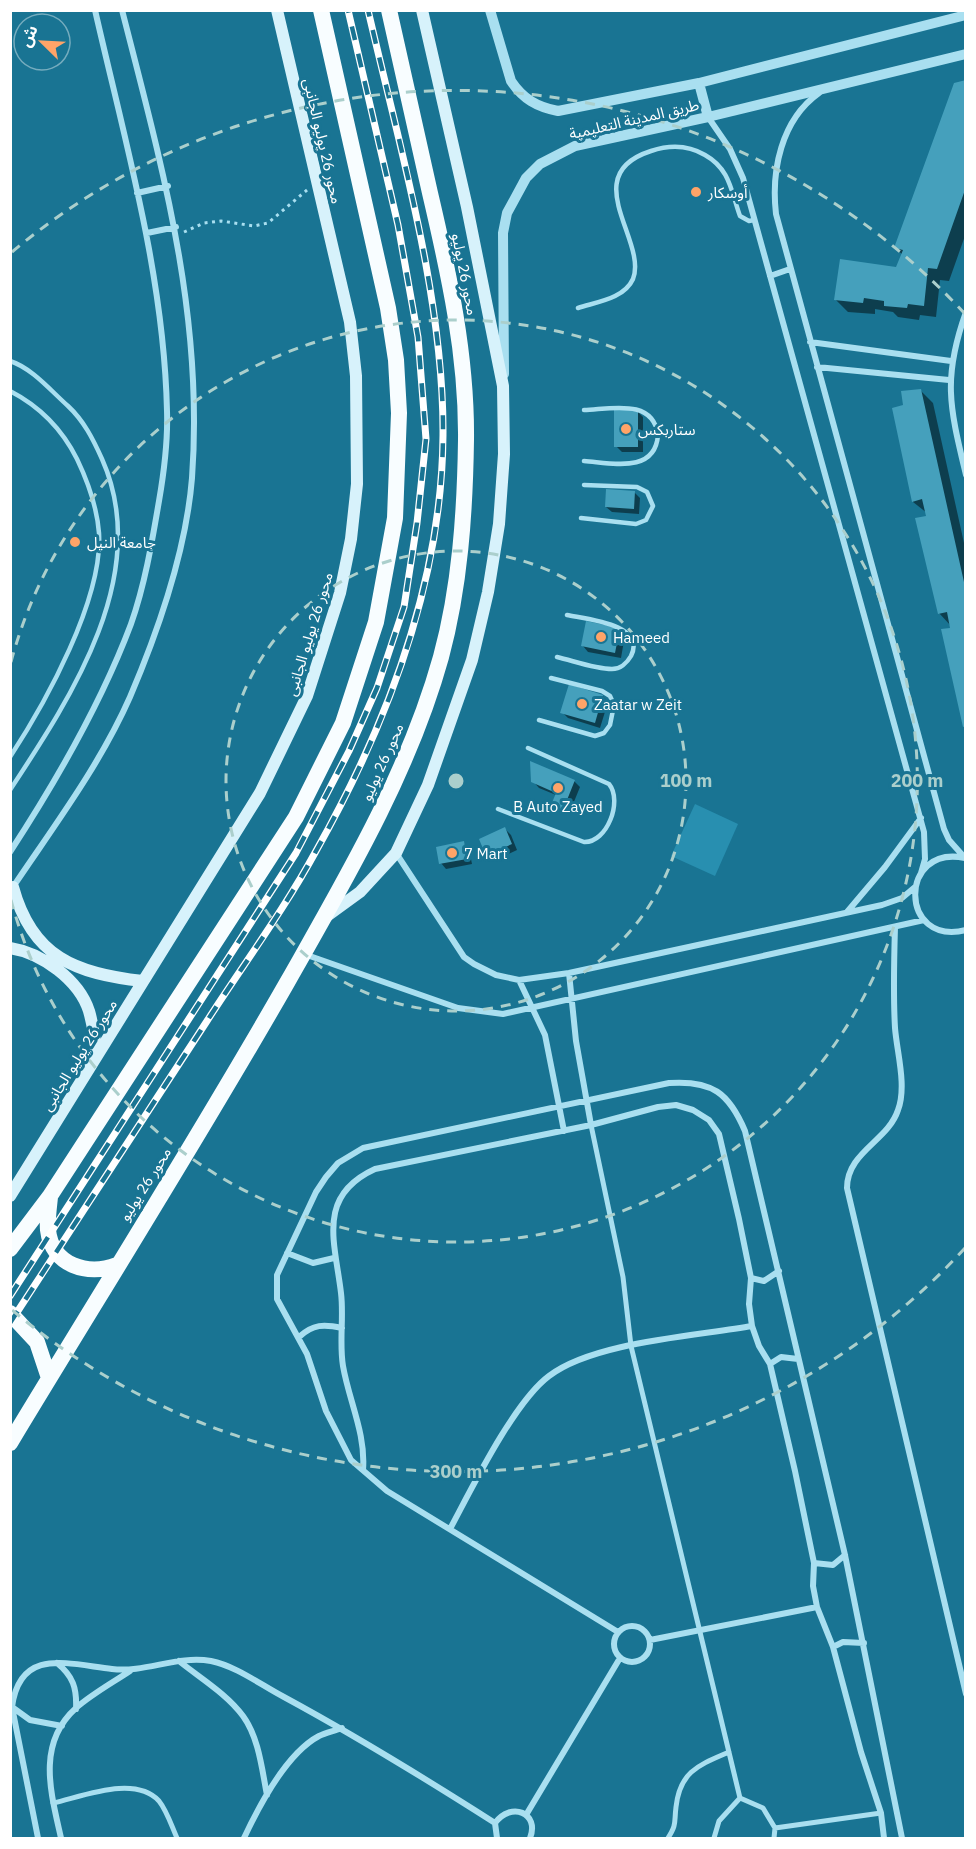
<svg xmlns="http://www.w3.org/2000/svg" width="976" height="1849" font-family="'IBM Plex Sans','Noto Sans Arabic',sans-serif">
  <rect width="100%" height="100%" fill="#197493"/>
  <path fill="#288fb0" d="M695,804L738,824L715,876L671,856Z"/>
  <path fill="#0007" d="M966,82V233L949,281L940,280L936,317L920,315L919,320L898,317L893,312L875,309V314L848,312L836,300L897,269L903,255L895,248Z
    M921,391L933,403L966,552V727L951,626L939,613L927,513L913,502L905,406Z
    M637,411L643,417V452H622L616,446Z
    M634,492L640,498L639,514L612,512L606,507Z
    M619,629L625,635L621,658L588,652L583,646Z
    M603,696L608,702L600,728L568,718L562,712Z
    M533,781H574L580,787L569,814L552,804L556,795L539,788Z
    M505,829L511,835L517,850L493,861L487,855Z
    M463,843L469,849L472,864L446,869L441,863Z"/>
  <path fill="#45a0bc" d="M966,80V187L937,269L928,268L924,306L908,304L907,308L884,306V301L864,298L863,303L834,300L840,259L896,267L903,250L894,248L954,83Z
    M921,389L966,591V726L963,727L941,629L950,628L947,612L938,614L915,518L926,516L922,499L912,502L892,408L903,405L901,391Z
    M614,410H638V447H614Z
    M606,489L635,491L634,509L605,507Z
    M586,621L620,628L615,653L581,646Z
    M569,684L603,695L595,723L560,713Z
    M530,761L575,780L563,810L551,805L556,793L531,782Z
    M505,827L512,844L486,856L479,839Z
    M464,841L467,859L439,864L436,847Z"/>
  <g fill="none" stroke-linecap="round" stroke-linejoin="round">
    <path stroke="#a9dff0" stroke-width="3" stroke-dasharray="3 4.5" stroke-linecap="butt" d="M184,232L204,223L221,221L254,226L268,223L307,190"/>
    <path stroke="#a9dff0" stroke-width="4.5" d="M578,308C596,302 624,299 633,279C648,241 576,175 651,151C669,145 688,145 705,155C730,169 731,191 740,216L749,221L754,220
      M10,361C32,368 51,391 68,406C84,421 93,439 102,459C153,573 72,696 10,790
      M10,391C39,406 62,429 77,459C88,482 97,507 99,533C103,599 46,702 10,757
      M584,410C611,409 653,398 658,435C655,474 612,463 584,461
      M581,518L636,524L646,520L653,506L647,492L637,487L584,485
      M557,657C574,661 595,669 612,669C620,669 627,663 631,656C647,624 585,619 567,615
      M539,720L595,736L604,733L610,725L614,705L610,696L602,691L551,678
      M498,809L584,842C607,843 623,801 609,784L528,748"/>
    <path stroke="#a9dff0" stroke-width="5" d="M591,1125L623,1277L631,1346L740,1798
      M740,1798L763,1808L775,1828L774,1838
      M53,1803C84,1796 135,1775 159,1801C167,1811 172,1827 177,1838
      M775,1828L881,1813
      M668,1838C677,1824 674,1823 676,1807C680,1771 699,1765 729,1752
      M714,1838L719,1821L740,1798"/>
    <path stroke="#a9dff0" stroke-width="6" d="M819,93C781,120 771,171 776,214L944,829L949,840L965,858
      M708,117L730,149L743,178L924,832L925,859L921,873
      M137,193L168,186
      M147,233L176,227
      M770,276L790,269
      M966,312C942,379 950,408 966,475
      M810,342L951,361
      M817,367L949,380
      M10,852C57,780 101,704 131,624C145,584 152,542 159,501C164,472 168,440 167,411C164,275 125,142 95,10
      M396,853L464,957L474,964L496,975L519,980L569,973L882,905L902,898L915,887
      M965,858C898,844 899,947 966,930
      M13,887C54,826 100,765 130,697C159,629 186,552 192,478C204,315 162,166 122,10
      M847,912L885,867L921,818
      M895,927C894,960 893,994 895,1028C897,1053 907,1086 898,1110C888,1141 847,1152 847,1188L966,1694
      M304,954L458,1008L503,1014L924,920
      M569,973L576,1041L591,1125
      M519,980L545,1035L564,1131
      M287,1253L313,1263L334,1258
      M751,1278L764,1281L779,1271
      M299,1337C313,1324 324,1324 342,1328
      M770,1364L781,1357L798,1359
      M363,1470C366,1434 349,1401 343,1366C339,1342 344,1317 341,1293C335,1242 316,1196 375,1169L591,1125L658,1107L676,1105L693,1110L709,1120L719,1134L739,1219L751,1278L749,1304L752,1326L759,1346L770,1364L795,1471L814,1563L813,1586L817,1607L833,1647L861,1752L881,1813L884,1838
      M450,1529C472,1488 514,1402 549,1376C593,1342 696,1336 752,1326
      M814,1563L833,1565L845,1555
      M614 1644a18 18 0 1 1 36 0a18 18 0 1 1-36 0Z
      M618,1632L387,1491L351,1460L326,1411L307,1354L277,1299V1275L316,1192L326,1177L338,1163L363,1148L669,1083C712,1080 729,1093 745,1131L845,1555L902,1838
      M650,1640L817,1607
      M833,1647L843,1642L864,1643
      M179,1661C200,1678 227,1694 243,1716C259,1738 262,1770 267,1795
      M57,1663C73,1676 77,1688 76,1709
      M12,1707L30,1720L62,1726
      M526,1815L620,1658
      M38,1838L12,1707C20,1647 68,1664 112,1669C146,1673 177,1655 211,1661C236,1666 261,1685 284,1697C356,1736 426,1779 495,1823
      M61,1838C51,1793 36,1744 76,1708C92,1694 112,1683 130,1671
      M244,1838C259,1806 287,1753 319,1736C326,1733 334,1731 342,1728
      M497,1838L495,1823C511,1801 540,1813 530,1838"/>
    <path stroke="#a9dff0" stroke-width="10" d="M490,10L511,81C523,99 537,107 558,111L699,83L966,15
      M699,83L708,117
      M504,374L503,233L507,213L526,178L540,164L575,146L708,117L966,54"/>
    <path stroke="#d7f2fb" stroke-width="12" d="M13,887C32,957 76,974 143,981
      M327,916L360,892L396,853L428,785L472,660L488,592L499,524L504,454L503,386L467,207L422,10
      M10,948C42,953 79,980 89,1011C93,1025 95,1040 96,1054
      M10,1196L260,793L307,696L340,593L351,539L357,484L356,376L350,322L277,10"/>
    <path stroke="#f8fdff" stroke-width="16" d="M50,1197C49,1207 47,1220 48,1230C52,1266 88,1276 117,1265
      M10,1249L50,1196L296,817L343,723L376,622L395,518L399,413L396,360L388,308L321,10
      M10,1313L37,1342L49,1378
      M10,1443C103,1289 199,1137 288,981C347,877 409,772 441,657C460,587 465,512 466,440C467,356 449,274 430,193C416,132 403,71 389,10"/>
    <g stroke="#fff" stroke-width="7">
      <path id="rail" d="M10,1296L296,853L349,751L377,688L404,607L417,523L426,439L418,337L398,225L348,10
        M10,1323C76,1222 141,1122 207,1021C243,965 284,910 316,851C387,725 442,583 443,435C444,297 399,145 368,10"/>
    </g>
    <use href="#rail" stroke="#197493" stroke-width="4.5" stroke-dasharray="14" stroke-linecap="butt"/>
  </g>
  <g fill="none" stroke="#abcfcc" stroke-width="3" stroke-dasharray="10 8">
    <circle cx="456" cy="781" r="230"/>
    <path d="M11 662A461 461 0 1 1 11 900"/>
    <path d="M965 1248A691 691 0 0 1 12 1310M12 252A691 691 0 0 1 965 314"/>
  </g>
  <g fill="#ffa468" stroke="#197493" stroke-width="2">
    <circle cx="696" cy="192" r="6"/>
    <circle cx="626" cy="429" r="6"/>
    <circle cx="75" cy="542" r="6"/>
    <circle cx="601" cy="637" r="6"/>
    <circle cx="582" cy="704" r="6"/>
    <circle cx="558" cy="788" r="6"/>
    <circle cx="452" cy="853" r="6"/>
  </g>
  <g text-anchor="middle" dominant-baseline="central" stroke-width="6" stroke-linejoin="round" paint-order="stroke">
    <g font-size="15" fill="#fff" stroke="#197493">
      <text transform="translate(634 119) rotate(-13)">طريق المدينة التعليمية</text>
      <text transform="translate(323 141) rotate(77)">محور 26 يوليو الجانبى</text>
      <text transform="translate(465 274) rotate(79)">محور 26 يوليو</text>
      <text transform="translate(309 634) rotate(-73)">محور 26 يوليو الجانبى</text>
      <text transform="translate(382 762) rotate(-66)">محور 26 يوليو</text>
      <text transform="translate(79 1055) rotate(-58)">محور 26 يوليو الجانبى</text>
      <text transform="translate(145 1184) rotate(-58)">محور 26 يوليو</text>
    </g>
    <g font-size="15" fill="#fff" stroke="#197493" text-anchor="start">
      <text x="708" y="192">أوسكار</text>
      <text x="638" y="429">ستاربكس</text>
      <text x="87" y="542">جامعة النيل</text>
      <text x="613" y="637">Hameed</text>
      <text x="594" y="704">Zaatar w Zeit</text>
      <text x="558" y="806" text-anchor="middle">B Auto Zayed</text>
      <text x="464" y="853">7 Mart</text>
    </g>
  </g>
  <circle cx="456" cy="781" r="9" fill="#abcfcc" stroke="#197493" stroke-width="3"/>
  <g font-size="18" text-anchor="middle" font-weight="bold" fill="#abcfcc" stroke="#197493" stroke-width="6" stroke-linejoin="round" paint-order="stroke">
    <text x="686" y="787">100 m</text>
    <text x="917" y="787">200 m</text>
    <text x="456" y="1478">300 m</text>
  </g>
  <rect width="976" height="1849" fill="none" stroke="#ffffff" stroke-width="24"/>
  <g transform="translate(42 42) rotate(294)"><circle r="28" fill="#197493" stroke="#75acbe" stroke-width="1.5"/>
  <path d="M0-4.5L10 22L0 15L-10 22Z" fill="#ffa468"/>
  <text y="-9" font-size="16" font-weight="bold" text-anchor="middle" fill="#ffffff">ش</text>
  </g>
</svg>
